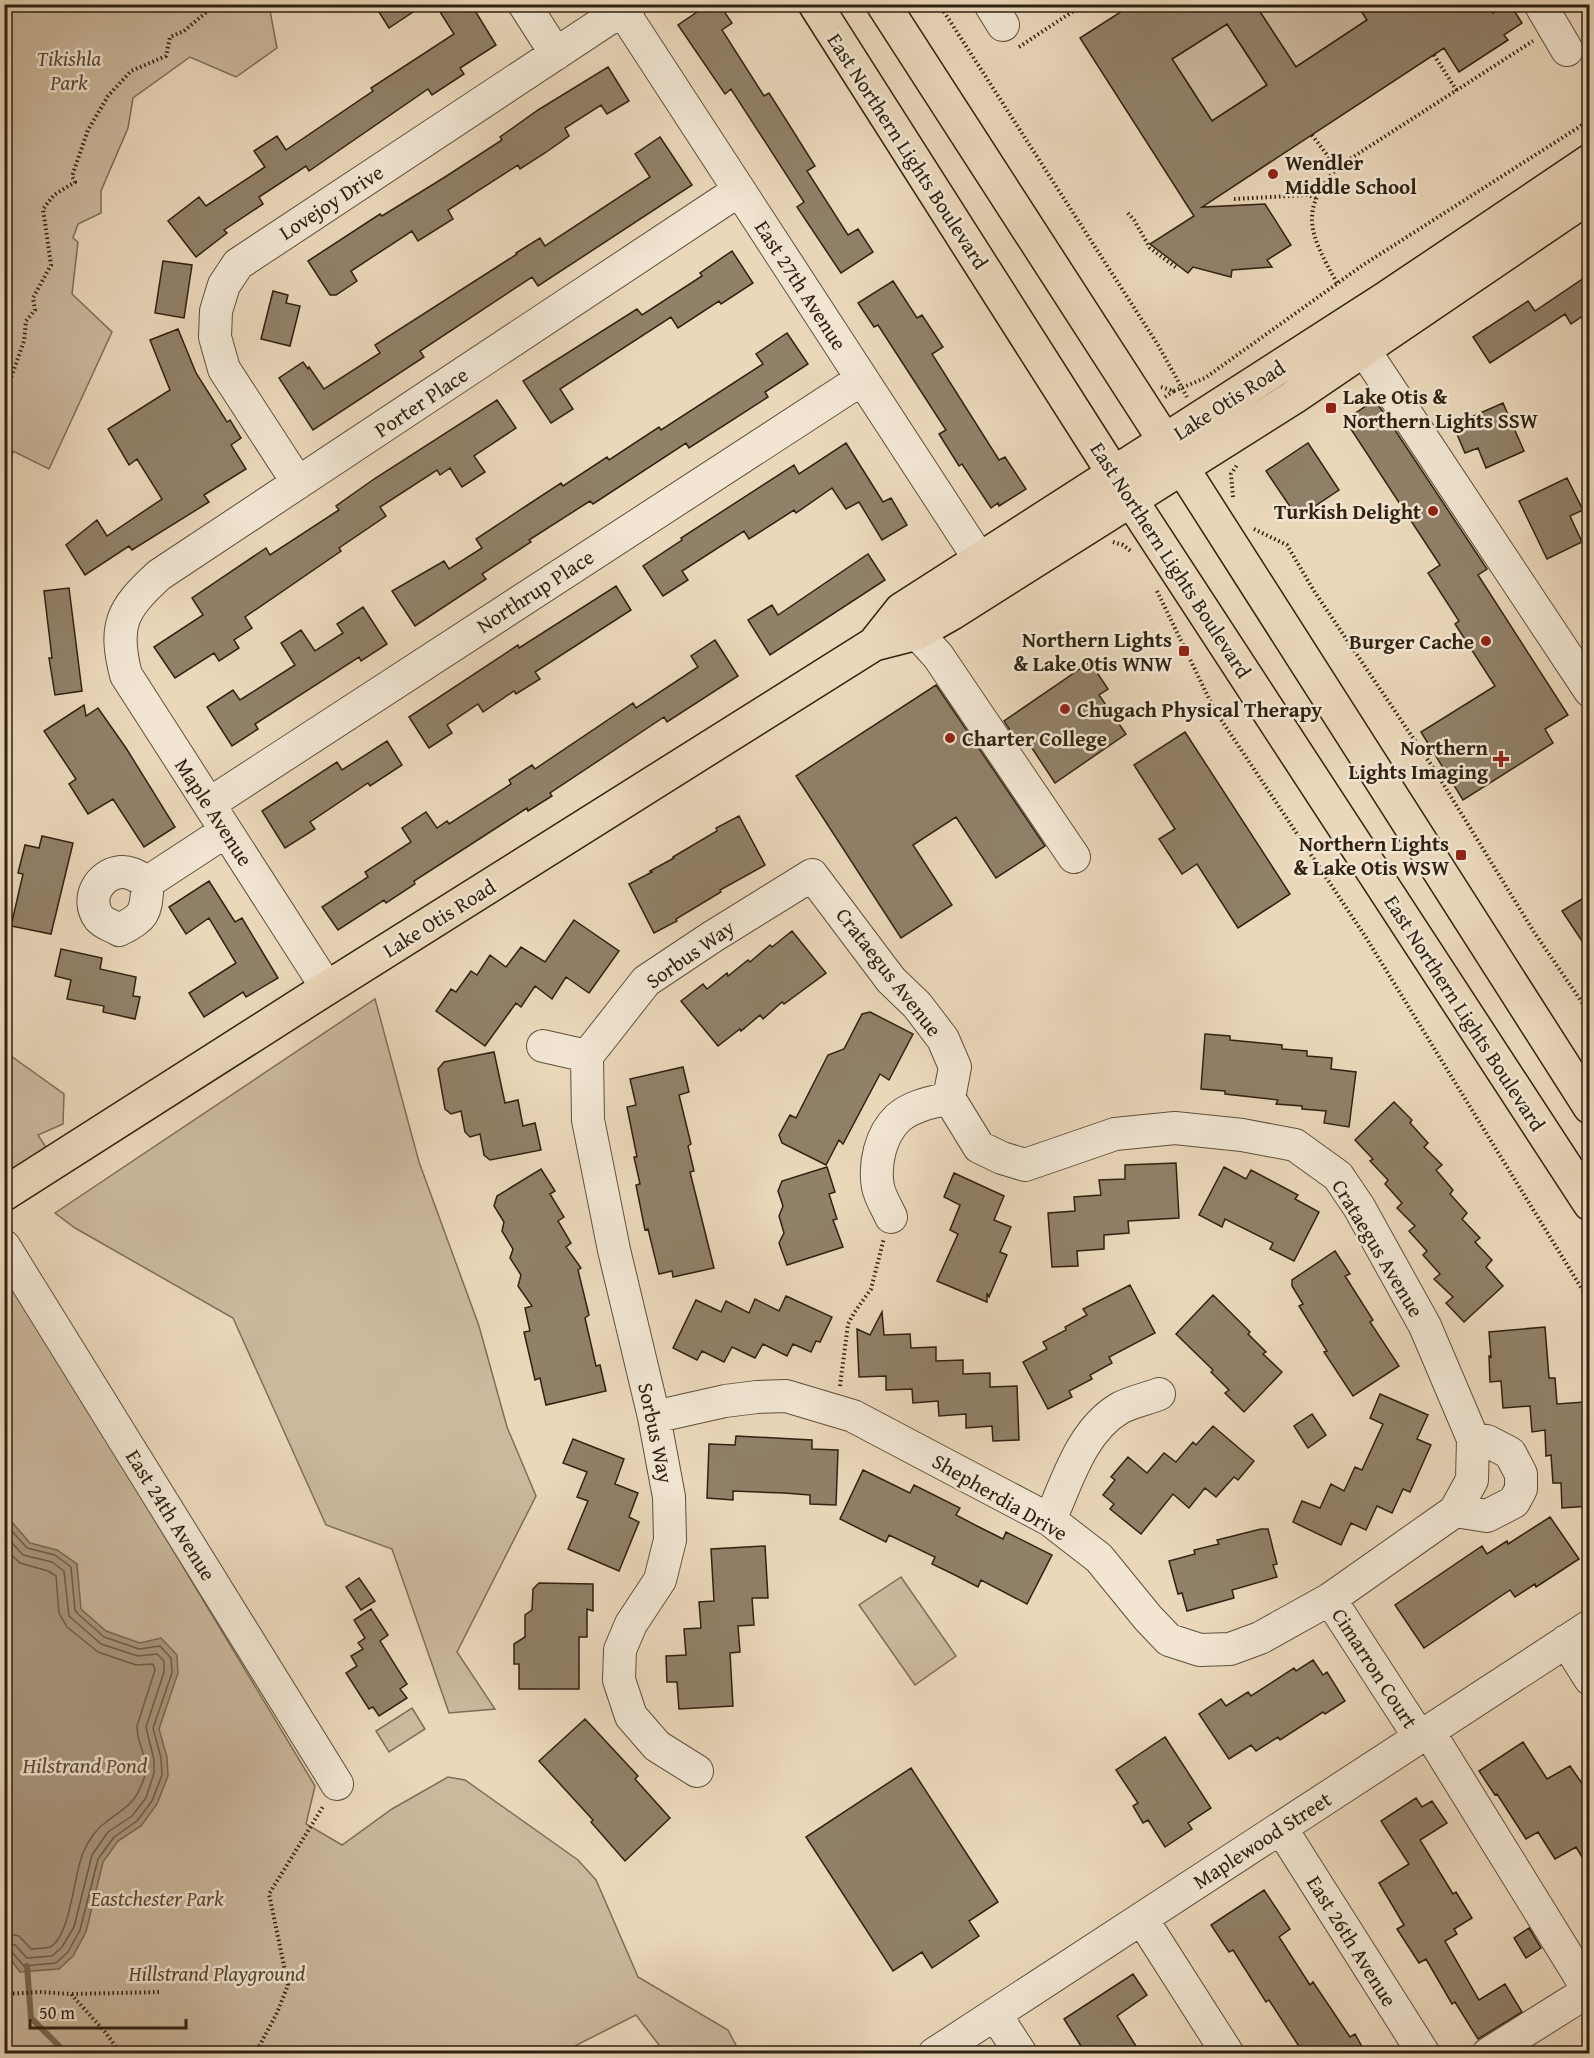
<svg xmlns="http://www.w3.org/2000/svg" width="1594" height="2058" font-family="'Gentium Book Plus',serif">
  <rect width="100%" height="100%" fill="#ebd8bb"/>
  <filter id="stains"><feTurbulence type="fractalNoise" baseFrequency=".00333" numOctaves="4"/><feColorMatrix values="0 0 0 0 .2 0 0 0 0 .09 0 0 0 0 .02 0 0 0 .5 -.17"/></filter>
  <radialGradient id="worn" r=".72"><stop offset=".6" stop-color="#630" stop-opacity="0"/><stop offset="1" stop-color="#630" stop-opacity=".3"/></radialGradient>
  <path fill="#cbb99e" stroke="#7d6e58" stroke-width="1.5" d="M4,5H269L277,48L236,77L190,57L133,98L128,128L101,191V213L78,224L73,238L78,242L72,294L112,332L49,469L13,451L5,495Z
    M1255,5H1357L1367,20L1296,67Z
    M1227,24L1267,85L1212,121L1172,59Z
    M375,999L419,1162L479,1326L507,1427L536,1496L457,1652L495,1709L449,1713L392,1549L326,1525L233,1318L75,1228L55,1213Z
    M4,1051L64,1094L63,1124L38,1135L49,1152L4,1183Z
    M5,1271L315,1786L306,1824L342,1845L392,1809L448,1777L465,1780L578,1860L596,1880L638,1977L728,2030L740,2053H665L636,2015L561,2053H5Z
    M901,1577L956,1656L915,1685L859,1605Z
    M412,1708L425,1729L389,1752L376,1731Z"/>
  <path fill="#ab9a81" stroke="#796a54" stroke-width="1.5" d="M4,1513L30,1543L57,1550L77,1564L81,1609L106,1631L140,1643L161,1638L177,1655L178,1673L159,1729L167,1757L168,1776L157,1804L141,1826L118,1841L103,1862L86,1932L73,1956L59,1969L20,1972L5,1952Z"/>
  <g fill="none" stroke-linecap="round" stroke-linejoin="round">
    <path stroke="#6d5e49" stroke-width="1.5" d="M4,1522L27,1548L55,1555L71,1567L75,1610L78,1614L104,1637L139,1649L160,1646L171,1658L172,1673L153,1728L161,1758L162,1775L152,1801L137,1821L114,1837L98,1859L80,1930L68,1952L56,1963L24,1966L11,1951L4,1949
      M4,1534L23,1555L52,1562L64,1571L69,1616L101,1644L138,1656L157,1654L164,1661V1672L146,1727L154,1760V1773L146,1798L132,1816L108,1832L92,1855L74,1927L62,1947L52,1956L27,1958L15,1945L4,1942
      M4,1548L20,1563L48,1571L56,1576L59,1613L67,1627L98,1652L136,1665L153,1664L155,1670L137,1726C136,1742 149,1758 145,1775C136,1805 126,1806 105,1823C96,1829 87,1843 83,1853C74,1872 71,1936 50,1947C45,1949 36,1948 31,1949L19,1936L4,1933"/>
    <path stroke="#796a54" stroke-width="6" d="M27,1966L31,2018L67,2054"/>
  </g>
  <path fill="#918169" stroke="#2f2211" stroke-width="1.5" fill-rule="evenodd" d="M374,4H425L389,28Z
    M435,4H471L496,45L460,68L464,74L432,95L428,89L309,171L306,166L259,197L263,204L224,230L227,233L196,257L168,221L199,197L206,206L265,167L254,151L277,136L286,150L373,91L371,88L454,34Z
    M709,4H719L732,23L722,30L764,96L769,93L788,123L815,166L807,171L848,235L858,229L873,252L841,273L797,207L804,202L731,89L725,94L678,25Z
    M1133,4H1255L1296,67L1367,20L1357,4H1487L1493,13L1506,4H1510L1522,23L1504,35L1508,40L1459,72L1444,48L1202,207L1265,204L1291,245L1267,260L1272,267L1232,270L1231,277L1193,267L1188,273L1150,244L1194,216L1080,38ZM1227,24L1267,85L1212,121L1172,59Z
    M608,67L629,101L607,114L601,105L565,128L569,136L545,153L520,169L518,165L448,210L453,219L418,241L412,231L351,271L357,281L336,295H330L308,261L380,214L382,216L445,177L502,140L500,137L538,110Z
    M660,137L692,185L538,286L532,277L420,351L424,357L313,430L279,378L303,362L308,369L309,367L324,389L380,353L375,345L517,254L516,253L540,238L545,246L650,177L635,154Z
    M732,251L753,283L721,304L719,301L678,328L671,317L560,389L573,409L551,423L523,381L637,309L642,315L702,276L700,273Z
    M163,261L192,265L184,318L155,313Z
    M1590,274V311L1571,324L1565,314L1490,363L1473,337L1528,301L1535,311Z
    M893,281L917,318L922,315L943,347L932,354L999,460L1005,457L1026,489L999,506L998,503L991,508L962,464L959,466L939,434L946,430L878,325L874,327L858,303Z
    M273,291L288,295L286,303L300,306L290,346L261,339Z
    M178,329L196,373L227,422L230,420L241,438L231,445L246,469L204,495L209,502L132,550L129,546L85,575L66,545L97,520L107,536L162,499L137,459L129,465L108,429L170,390L150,340Z
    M787,333L808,364L765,392L768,397L689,448L686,443L593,504L590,501L529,540L531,542L482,574L486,579L415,626L392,591L444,561L449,569L482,548L476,539L526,506L561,483L563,486L607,457L609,460L659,427L661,430L763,364L756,354Z
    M497,400L516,428L474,456L485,472L462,487L450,468L440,475L437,470L380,507L386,516L339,548L341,551L245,617L252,628L234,640L239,648L219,661L214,653L175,678L154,647L203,615L192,598L266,548L270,555L339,510L336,506L374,479Z
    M1375,400L1487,569L1478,575L1568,715L1545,729L1553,743L1463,800L1421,732L1495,686L1455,624L1459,621L1428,573L1440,565L1345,420Z
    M1503,403L1524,451L1486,468L1478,448L1465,453L1453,425Z
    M846,443L883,502L891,498L907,525L882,540L859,502L846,509L832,488L796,513L794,510L749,539L744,531L682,571L688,580L663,596L643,566L682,540L681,538L794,465L799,474Z
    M1308,443L1339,490L1306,512L1303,509L1295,514L1266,471Z
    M1567,478L1583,510L1570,516L1582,542L1547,559L1519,501Z
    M868,554L885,580L770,655L748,620L772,605L778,615Z
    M616,586L631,610L535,672L540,679L516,694L514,691L483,712L478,704L447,725L452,733L429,748L409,717L518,645L519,648Z
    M69,588L82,691L55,695L49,658H52L44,591Z
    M363,607L387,644L361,661L359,657L255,724L258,729L232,746L207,707L233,690L240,700L295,665L281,643L301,630L315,651L343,633L337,624Z
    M715,640L738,676L667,722L664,717L550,793L552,796L528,811L527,808L473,843L414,881L415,884L386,903L384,900L338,930L322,907L368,877L365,872L411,842L402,828L426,812L437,828L447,821L449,824L511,784L509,780L532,765L535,769L633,703L636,708L698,667L691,656Z
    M1090,662L1108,689L1099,695L1126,734L1055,783L1028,742L1021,747L1004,721Z
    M936,685L1045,846L996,878L956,817L913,845L952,905L901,938L796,776Z
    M84,705L86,716L98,708L126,748L175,827L144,847L113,799L88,814L69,784L76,779L44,731Z
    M1185,732L1290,894L1238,928L1197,864L1182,874L1159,839L1175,829L1134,765Z
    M387,741L402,765L370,786L368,783L310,822L315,829L285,848L262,811L337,762L342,770Z
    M739,816L765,865L720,890L721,892L676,919L677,921L654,933L629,884L652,872L650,871L674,858L673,857L717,831L716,828Z
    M42,836L73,843L51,934L11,926L23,874L18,873L25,845L39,848Z
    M209,881L235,922L242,918L278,978L246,997L243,992L204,1017L189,993L236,963L209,918L186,934L169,907Z
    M1590,894V953L1562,911Z
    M574,920L619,951L589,993L566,977L552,999L535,986L521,1007L516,1003L485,1046L436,1011L451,989L456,992L471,971L477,975L490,955L506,967L521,947L545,962Z
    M792,931L826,973L784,1004L782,1002L763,1019L760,1015L741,1031L740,1029L718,1046L681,1001L703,984L707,989L727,973L728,976L748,960L750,962L770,945L772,947Z
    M61,949L102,958L100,969L136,977L133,996L140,997L135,1019L103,1012L104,1006L67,999L71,980L55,976Z
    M870,1012L913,1034L889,1080L880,1074L843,1144L839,1140L826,1165L782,1143L779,1135L790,1115L796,1118L828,1055L844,1049L862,1014Z
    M1205,1034L1230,1036V1040L1282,1045V1049L1307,1051V1056L1332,1058L1331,1069L1356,1072L1349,1127L1324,1123L1326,1111L1302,1109V1106L1276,1104L1278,1100L1225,1094V1091L1201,1089Z
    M494,1052L505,1103L518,1100L523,1126L535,1123L541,1150L490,1160L484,1155L480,1134L470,1137L465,1132L461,1111L451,1114L445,1109L438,1069L444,1062Z
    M683,1067L689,1092L679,1095L691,1144L688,1146L694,1171L690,1172L714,1268L673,1277L672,1271L659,1274L648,1229L645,1230L636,1185L640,1184L634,1157H637L627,1107L636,1105L630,1079Z
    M1394,1102L1412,1120L1410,1123L1428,1143L1424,1147L1442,1165L1436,1170L1453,1190L1450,1194L1467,1213L1462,1219L1480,1238L1475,1242L1492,1260L1486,1267L1503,1286L1464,1322L1446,1303L1453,1297L1434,1279L1440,1274L1423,1255L1427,1251L1409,1231L1415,1226L1397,1208L1402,1203L1385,1184L1388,1180L1370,1161L1373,1159L1355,1140Z
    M1176,1163L1179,1218L1128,1221L1129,1233L1104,1235V1249L1077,1251L1078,1266L1052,1267L1048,1213L1075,1211L1074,1197L1101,1195L1099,1180L1125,1179V1165Z
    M827,1167L835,1192L829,1194L837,1219L833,1220L843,1247L787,1265L779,1243L784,1233L779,1216L783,1206L778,1191L782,1181Z
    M1224,1167L1246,1179L1251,1170L1298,1195L1295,1199L1319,1212L1294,1261L1270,1249L1273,1243L1225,1219L1222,1227L1199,1215Z
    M541,1169L555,1191L550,1194L564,1217L558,1221L571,1243L566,1247L581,1268L578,1270L589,1315L585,1318L596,1366L600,1365L606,1391L546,1405L540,1378L535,1380L524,1332L530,1331L525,1308L532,1306L518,1286L521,1275L510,1258L513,1249L502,1231L504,1222L494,1206L497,1196Z
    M954,1173L1004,1196L994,1220L1011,1227L1000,1252L1007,1255L989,1297L987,1293V1302L937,1281L958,1234L950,1230L960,1205L944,1197Z
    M1335,1251L1350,1274L1345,1276L1373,1320L1370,1322L1399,1366L1353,1396L1324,1352L1327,1351L1299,1306L1303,1304L1292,1286V1280Z
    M1130,1285L1155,1333L1109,1357L1112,1363L1090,1375L1092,1379L1069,1391L1072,1397L1048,1409L1023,1362L1047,1349L1043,1342L1066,1330L1065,1327L1087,1315L1083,1309Z
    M1213,1295L1250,1332L1248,1334L1266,1352L1263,1354L1282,1372L1244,1412L1225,1393L1229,1390L1211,1372L1213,1370L1176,1334Z
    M786,1296L832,1317L820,1342L816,1341L811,1352L793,1344L787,1356L763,1344L755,1358L732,1347L724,1362L702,1351L697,1360L673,1348L696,1300L721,1312L726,1301L749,1313L755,1299L779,1311Z
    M882,1312L884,1335L910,1334L911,1348L936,1347V1361L963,1360V1374L990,1373V1387L1017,1386L1019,1440L993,1441L992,1426L966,1428V1414L939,1416L938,1401L913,1403L912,1389L886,1390V1376L859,1377L857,1329L870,1335Z
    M1545,1327L1549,1378H1555L1557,1404L1584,1402L1586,1428H1590V1506L1562,1508L1561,1483H1553L1551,1455L1546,1456L1545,1430L1532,1432L1530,1406L1503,1408L1501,1381L1490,1382L1489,1356L1491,1357L1489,1332Z
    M1380,1394L1428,1415L1417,1439L1431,1445L1410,1492L1403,1489L1392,1513L1377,1506L1366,1530L1351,1523L1341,1545L1293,1522L1302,1501L1320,1508L1331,1484L1344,1491L1355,1467L1362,1470L1383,1424L1370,1418Z
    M1312,1414L1326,1435L1308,1448L1294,1426Z
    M1213,1426L1254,1461L1238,1480L1234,1477L1216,1497L1205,1488L1189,1508L1173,1494L1141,1534L1110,1509L1114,1504L1103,1495L1115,1480L1111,1477L1128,1457L1147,1473L1164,1453L1176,1462L1193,1442L1196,1445Z
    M736,1436L812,1440V1449L838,1450L836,1505L810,1504V1495L784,1493L733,1491V1500L707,1498L709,1444L735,1445Z
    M573,1439L624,1459L615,1484L638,1493L629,1517L639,1522L619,1571L568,1549L588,1501L577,1497L587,1472L563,1463Z
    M863,1470L910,1493L914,1485L960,1508L956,1515L979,1527L1003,1539L1006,1532L1052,1555L1027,1604L981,1580L978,1587L955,1575L932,1564L935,1557L889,1535L886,1542L840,1519Z
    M1550,1517L1579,1559L1536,1587L1535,1584L1515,1597L1510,1590L1424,1648L1395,1605L1482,1546L1487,1554L1507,1541L1508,1544Z
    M1261,1529H1268L1277,1564L1273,1565L1277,1577L1232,1590L1234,1598L1187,1611L1182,1593L1178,1594L1169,1561L1195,1554L1194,1550L1219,1544L1217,1540Z
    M765,1546L768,1598H752L754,1625L738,1626L740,1652L730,1653L733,1706L679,1709L677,1682H667L666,1656L686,1655L684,1629L701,1628L699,1602L714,1601L711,1549Z
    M359,1578L375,1601L361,1610L346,1587Z
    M539,1583L593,1584V1611L587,1609V1637H579V1689H519V1664H514V1644L525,1637V1615L532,1610L533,1589Z
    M371,1609L388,1635L380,1641L407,1684L400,1689L407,1698L379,1716L373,1707L369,1709L346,1673L357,1666L351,1656L363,1649L358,1643L365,1638L354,1620Z
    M1313,1660L1323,1675L1327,1672L1345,1701L1325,1714L1323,1712L1280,1740L1278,1737L1256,1751L1251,1745L1229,1759L1199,1714L1221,1699L1226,1706L1248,1692L1251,1696L1294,1668L1296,1671Z
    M585,1719L638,1776L635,1779L670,1818L625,1861L591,1822L593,1820L539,1761Z
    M1165,1737L1211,1808L1188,1823L1192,1829L1165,1847L1148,1820L1143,1823L1133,1806L1138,1803L1116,1770Z
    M1523,1742L1547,1779L1570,1766L1590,1795V1870L1576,1847L1555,1859L1538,1832L1526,1839L1497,1794L1495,1795L1479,1771Z
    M911,1768L998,1902L969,1921L979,1936L932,1968L922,1952L893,1971L806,1837Z
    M1416,1798L1422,1807L1432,1801L1447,1823L1420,1840L1453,1894L1456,1892L1472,1918L1454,1929L1457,1934L1445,1941L1479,2000L1505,1984L1522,2012L1478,2039L1455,2002L1452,2004L1426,1959L1419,1963L1397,1929L1404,1925L1379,1883L1409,1864L1381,1821Z
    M1264,1890L1290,1929L1279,1937L1310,1985L1313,1982L1350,2037L1355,2034L1366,2054H1304L1269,2000L1266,2002L1233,1950L1229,1952L1211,1925Z
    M1529,1928L1541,1948L1526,1958L1514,1938Z
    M1133,1974L1147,1995L1117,2016L1141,2054H1086L1064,2019Z"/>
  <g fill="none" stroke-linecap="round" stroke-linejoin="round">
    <g stroke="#5e503c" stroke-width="34">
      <path id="minor" d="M524,4L556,54
        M990,4L1003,25
        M1540,4L1567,50
        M622,10L980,560
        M1364,350L1590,691
        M298,483L224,369L215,337L216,311L224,285L238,264L631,4
        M917,633L938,656L1074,857
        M209,804L862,379
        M148,882C145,911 148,916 119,930C113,926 104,924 99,918C85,899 99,874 121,872C130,871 140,878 148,882L226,831
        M327,988L126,675C113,625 122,609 159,575L738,191
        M543,1046L587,1056L588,1120L614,1250L654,1417L669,1497L670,1540L660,1580L631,1624L620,1650L619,1680L631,1716L657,1746L697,1771
        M587,1056L646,981L712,937L812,875L891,980L917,1005L943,1039L955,1067L949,1098L979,1147L1002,1158L1025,1165L1115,1134L1175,1128L1242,1135L1295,1145L1338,1176L1359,1207L1425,1326L1473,1439L1472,1480L1455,1511L1330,1599L1260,1638L1230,1649L1200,1650L1169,1640L1148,1618L1099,1558L1050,1520L853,1416L786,1396L757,1397L725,1401L654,1417
        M891,1217C887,1208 880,1197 878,1187C874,1165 880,1135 898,1118C911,1106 933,1102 949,1098
        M4,1246L337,1784
        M1455,1511L1487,1516L1514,1502L1521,1489V1474L1510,1453L1487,1441L1473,1439
        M1050,1520C1067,1482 1081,1431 1120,1408C1131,1402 1146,1399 1159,1394
        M1330,1599L1420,1738
        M1566,1641L1590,1679
        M1429,1732L1589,1991
        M1281,1828L1424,2054
        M1142,1919L1228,2054
        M995,2014L1021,2054
        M934,2054L1590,1626
        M1488,2054L1590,1990"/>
    </g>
    <g stroke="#2f2211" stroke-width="36">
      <path id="major" d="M815,4L1114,474L1590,1204
        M883,4L1165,441L1590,1107
        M874,644L901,610L1385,299L1590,161
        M4,1194L327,988L874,644L917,633L952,613L1294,397L1590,196"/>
    </g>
    <path stroke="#2f2211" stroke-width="4" stroke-dasharray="1.5 3" stroke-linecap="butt" d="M939,4L1158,345L1187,397
      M1019,47L1084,4
      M1434,55L1457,91
      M1312,135L1337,168
      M1234,199L1308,195L1316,198
      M1128,213L1134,220L1150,248L1178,269
      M1337,283C1310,234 1297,211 1339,166L1533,41
      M1161,387L1174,391L1205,378L1363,265L1590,120
      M4,388L9,383L24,341L26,321L35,310L33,298L51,265L43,209L54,195L75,182L72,176L88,130L108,96L131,71L166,56L170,37L184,31L216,4
      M1165,397L1174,391
      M1233,497L1231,474L1237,465
      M1254,529L1287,545L1314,591L1434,769L1534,932L1590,1014
      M1113,542L1123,545L1132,552
      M1157,591L1214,709L1365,936L1590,1302
      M840,1386L848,1324L854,1313L871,1289L884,1238
      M4,1994L40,1992L71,1994L106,2033L121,2054
      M72,1994L161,1992
      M255,2054L277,2013L288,1985L269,1894L324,1805"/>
    <use href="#minor" stroke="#f2e6d3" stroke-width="32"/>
    <use href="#major" stroke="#ebd8bb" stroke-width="33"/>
  </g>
  <g fill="#8f2418" stroke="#f2e6d3" stroke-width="2">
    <circle cx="1273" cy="174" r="6"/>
    <rect x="1325" y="402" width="12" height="12" rx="3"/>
    <circle cx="1433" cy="511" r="6"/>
    <circle cx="1486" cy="641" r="6"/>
    <rect x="1178" y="645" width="12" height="12" rx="3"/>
    <circle cx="1065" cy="709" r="6"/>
    <circle cx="950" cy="738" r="6"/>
    <path d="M1498 750h6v6h6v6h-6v6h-6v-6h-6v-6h6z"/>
    <rect x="1455" y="849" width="12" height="12" rx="3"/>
  </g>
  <g text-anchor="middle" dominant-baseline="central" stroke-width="5" stroke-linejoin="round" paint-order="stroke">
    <g font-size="21" font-style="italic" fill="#564834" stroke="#f2e6d3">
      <text x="69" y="58">Tikishla<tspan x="69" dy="24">Park</tspan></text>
      <text x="157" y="1898">Eastchester Park</text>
      <text x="217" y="1973">Hillstrand Playground</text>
    </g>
    <g font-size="21" fill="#2f2211" stroke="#f2e6d3">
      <text transform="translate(908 151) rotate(57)">East Northern Lights Boulevard</text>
      <text transform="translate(331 202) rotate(-33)">Lovejoy Drive</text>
      <text transform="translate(801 285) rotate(57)">East 27th Avenue</text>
      <text transform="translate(1229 400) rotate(-33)">Lake Otis Road</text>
      <text transform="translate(421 402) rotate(-34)">Porter Place</text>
      <text transform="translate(1171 560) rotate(57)">East Northern Lights Boulevard</text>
      <text transform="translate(535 591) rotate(-33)">Northrup Place</text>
      <text transform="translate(214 812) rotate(57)">Maple Avenue</text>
      <text transform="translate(439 918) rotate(-32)">Lake Otis Road</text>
      <text transform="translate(690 954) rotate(-35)">Sorbus Way</text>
      <text transform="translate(889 972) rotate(52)">Crataegus Avenue</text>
      <text transform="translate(1465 1013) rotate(57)">East Northern Lights Boulevard</text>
      <text transform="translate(1378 1248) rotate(59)">Crataegus Avenue</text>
      <text transform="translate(656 1433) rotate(78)">Sorbus Way</text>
      <text transform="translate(1000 1497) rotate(30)">Shepherdia Drive</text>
      <text transform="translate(171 1515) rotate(58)">East 24th Avenue</text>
      <text transform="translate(1375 1668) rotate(57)">Cimarron Court</text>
      <text transform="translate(1262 1840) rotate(-33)">Maplewood Street</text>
      <text transform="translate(1352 1941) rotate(58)">East 26th Avenue</text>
    </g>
    <g font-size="21" font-weight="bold" fill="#2f2211" stroke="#f2e6d3" text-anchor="end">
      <text x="1285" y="162" text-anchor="start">Wendler<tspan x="1285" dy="24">Middle School</tspan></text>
      <text x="1343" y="396" text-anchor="start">Lake Otis &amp;<tspan x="1343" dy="24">Northern Lights SSW</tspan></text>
      <text x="1421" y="511">Turkish Delight</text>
      <text x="1172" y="639">Northern Lights<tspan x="1172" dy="24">&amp; Lake Otis WNW</tspan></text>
      <text x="1474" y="641">Burger Cache</text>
      <text x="1077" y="709" text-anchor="start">Chugach Physical Therapy</text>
      <text x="962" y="738" text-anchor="start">Charter College</text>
      <text x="1488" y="747">Northern<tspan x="1488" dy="24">Lights Imaging</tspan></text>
      <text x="1449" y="843">Northern Lights<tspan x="1449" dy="24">&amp; Lake Otis WSW</tspan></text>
    </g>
    <g font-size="22" font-style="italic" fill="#5a4c38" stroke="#f2e6d3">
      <text x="85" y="1765">Hilstrand Pond</text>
    </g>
  </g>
  <rect width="1594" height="2058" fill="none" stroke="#ebd8bb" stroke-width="24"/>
  <rect x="6" y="6" width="1582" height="2046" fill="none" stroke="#2f2211" stroke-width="3"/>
  <rect x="12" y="12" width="1570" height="2034" fill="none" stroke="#2f2211" stroke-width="1.5"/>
  <path d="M30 2019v9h156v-9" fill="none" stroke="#2f2211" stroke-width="3"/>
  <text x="39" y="2019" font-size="18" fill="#2f2211" stroke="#f2e6d3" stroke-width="4.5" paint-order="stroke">50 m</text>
  <rect width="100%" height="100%" filter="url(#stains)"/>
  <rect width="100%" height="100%" fill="url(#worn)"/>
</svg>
